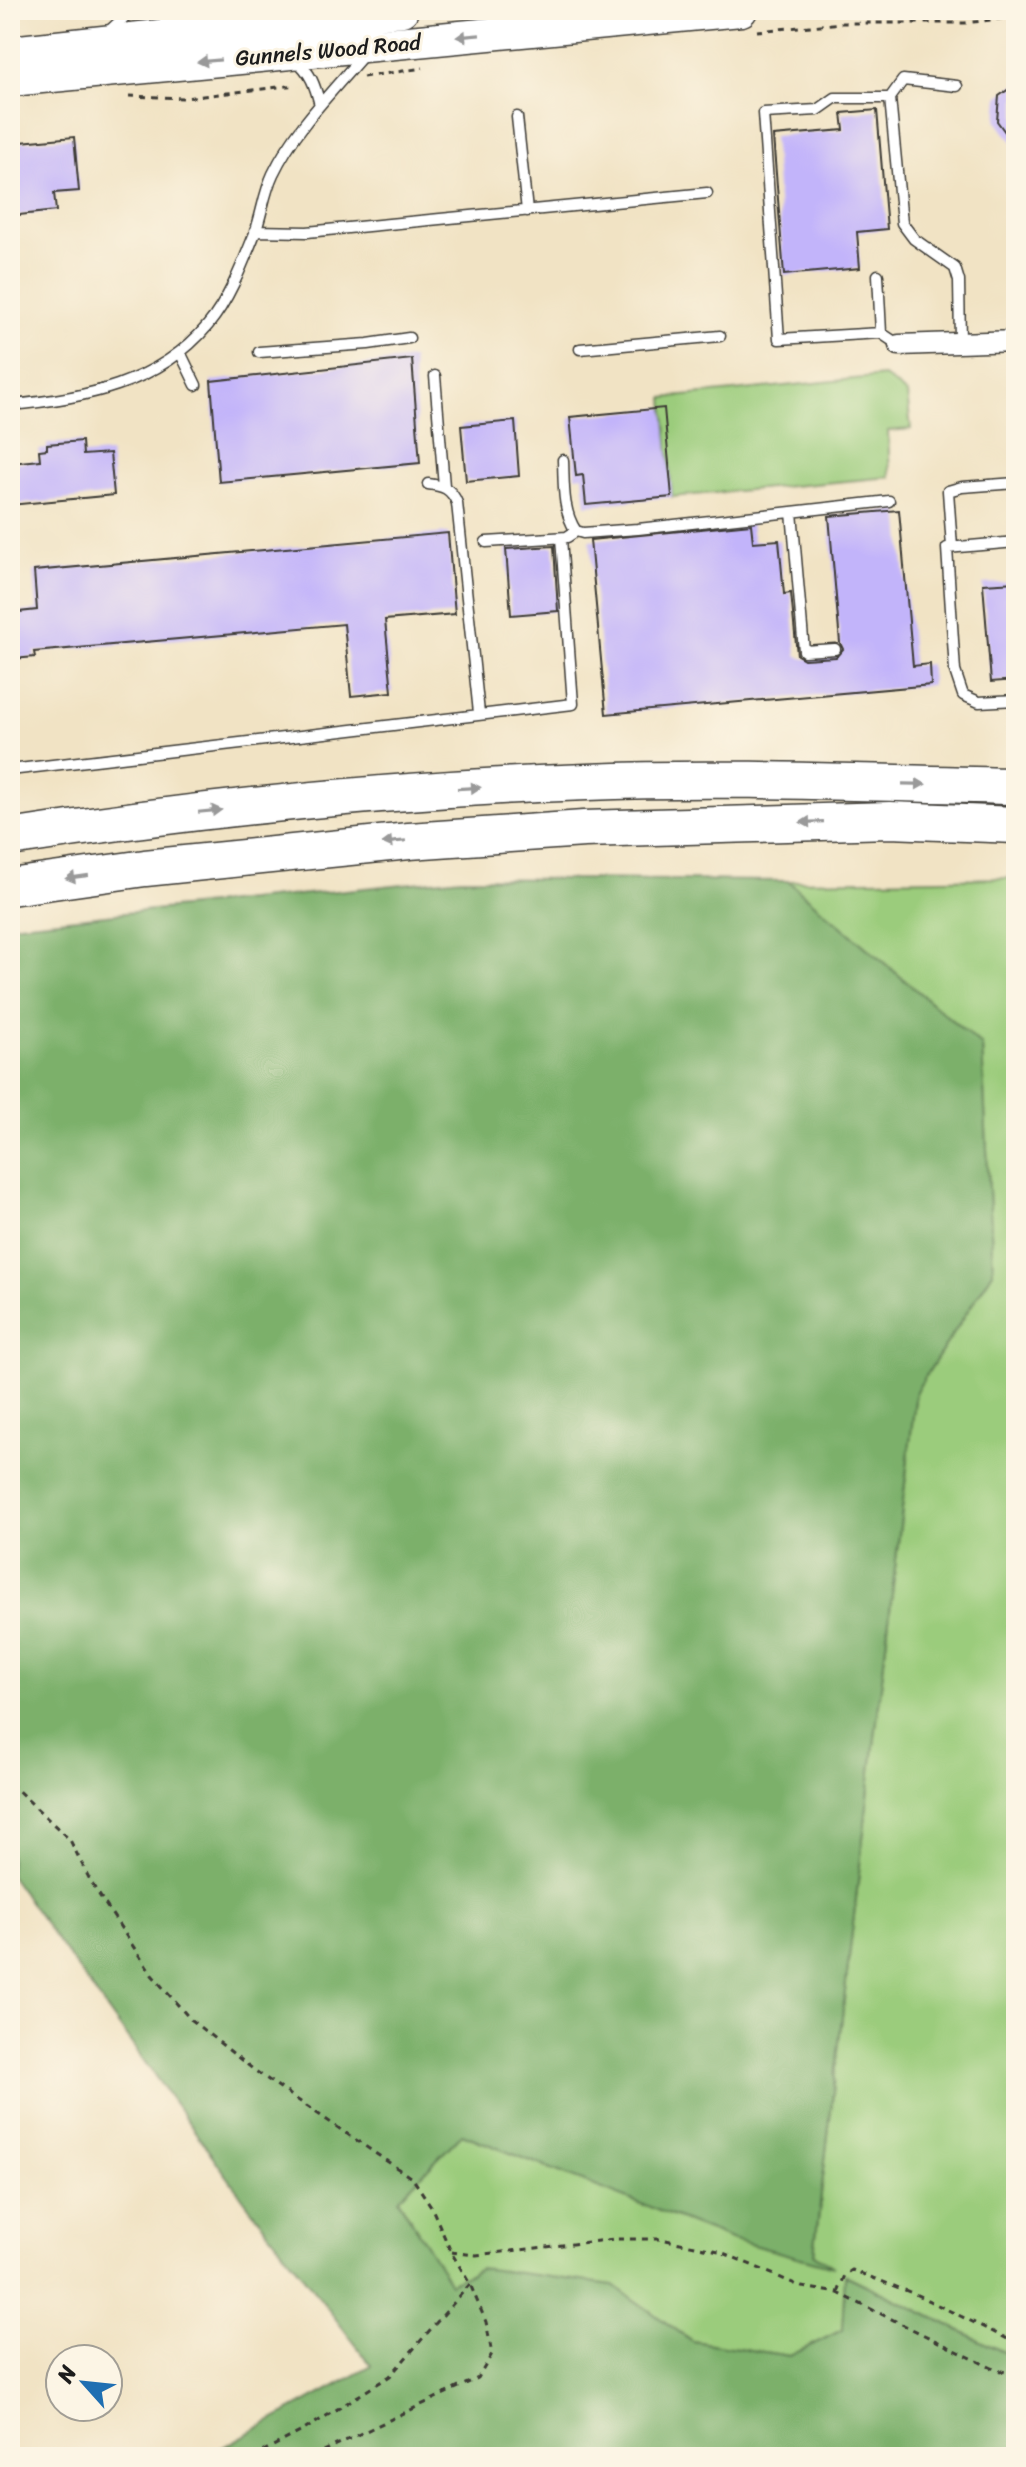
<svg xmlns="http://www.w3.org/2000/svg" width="1026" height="2467" font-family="Sriracha,sans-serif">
  <rect width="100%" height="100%" fill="#fcf5e5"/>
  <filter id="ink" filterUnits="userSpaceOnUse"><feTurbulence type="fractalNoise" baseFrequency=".0125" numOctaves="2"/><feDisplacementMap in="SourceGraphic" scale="16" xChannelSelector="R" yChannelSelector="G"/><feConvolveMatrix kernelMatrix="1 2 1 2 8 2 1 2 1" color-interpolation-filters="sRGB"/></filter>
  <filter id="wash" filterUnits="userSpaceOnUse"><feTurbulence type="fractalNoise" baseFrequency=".006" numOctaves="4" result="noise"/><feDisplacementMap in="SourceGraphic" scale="32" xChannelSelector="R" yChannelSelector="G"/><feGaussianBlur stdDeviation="1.8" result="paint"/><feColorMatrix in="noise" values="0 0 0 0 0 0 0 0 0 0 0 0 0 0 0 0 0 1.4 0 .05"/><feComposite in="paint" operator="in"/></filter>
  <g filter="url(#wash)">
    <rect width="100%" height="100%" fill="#f1e3c4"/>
    <path fill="#9bcc7b" stroke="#5c744c" stroke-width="2" d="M884,376L907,394L911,429L888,431L890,477L672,497L664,398Z
      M1016,878V2358L846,2275L842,2330L790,2356L692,2341L613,2285L450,2284L398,2198L462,2134L731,2239L831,2266L814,2254L916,1391L993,1272L982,1046L788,881Z"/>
    <path fill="#7cb06b" stroke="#4c6644" stroke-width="2" d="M461,878L788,881L982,1046L993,1272L916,1391L814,2254L834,2267L731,2239L462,2134L398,2199L450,2283L480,2268L613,2285L692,2341L790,2356L842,2330L845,2275L1016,2358V2457H205L372,2366L245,2201L10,1875V925Z"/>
    <g id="blocks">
      <path fill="#c2b4fa" d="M1016,84V147L997,121L999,96Z
        M877,110L887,229L857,232L860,268L784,275L773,136L844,130L842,113Z
        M74,137L79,191L54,193L56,211L10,216V143Z
        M412,359L420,463L219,482L211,381Z
        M664,408L672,497L586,505L583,475L576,476L570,417Z
        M515,421L519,476L466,481L461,426Z
        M82,441L83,455L110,453L114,495L10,505V463L40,460L39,450L47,449V444Z
        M899,510L913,666L930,664L931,685L606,714L590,540L751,524L753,542L779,540L784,594L791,593L797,655L804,659L836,657L843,649L840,643L829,516Z
        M448,533L455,614L385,620L392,692L351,696L344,624L34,652L35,657L13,659L10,613L37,610L34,571Z
        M554,546L558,611L511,615L506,549Z
        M1016,582V680L991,682L983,584Z"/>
    </g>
  </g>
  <g filter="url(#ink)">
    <use href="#blocks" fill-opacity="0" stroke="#3c3a35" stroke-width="2"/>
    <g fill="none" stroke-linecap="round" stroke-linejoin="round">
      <g stroke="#3c3a35" stroke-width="13">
        <path id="lane" d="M107,33L132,10
          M295,59C311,73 315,85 320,105
          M890,98L903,80L957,86
          M517,117L527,211
          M255,231L307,232L707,193
          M878,275L881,333L899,345
          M881,333L779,339L763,113L818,110L835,98H890L902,223L914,239L955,268L959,281L960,342
          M580,349L720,336
          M259,352L368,344L409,338
          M181,354L196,385
          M435,376L444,486
          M10,405C83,399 159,384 208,325C229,300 243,263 255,233C262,214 264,193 273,174C295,128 332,92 365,53
          M563,460C564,483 562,511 576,531
          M428,484C443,486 451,488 457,503L479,713
          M792,512L804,651L835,649
          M486,542L567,537L576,531L583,533L638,529L889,501
          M1016,542L947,548L955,671L963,695L979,702L1016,700
          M952,547L948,491L962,487L1016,483
          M10,770L573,704L561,538"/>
      </g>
      <g stroke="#3c3a35" stroke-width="23">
        <path id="street" d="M899,345L1016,341"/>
      </g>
      <g stroke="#3c3a35" stroke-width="35">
        <path id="primary" d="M10,52L402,10
          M10,80L741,10"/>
      </g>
      <g stroke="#3c3a35" stroke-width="39">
        <path id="highway" d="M10,838C201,808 394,789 587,782C730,776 873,783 1016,786
          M10,887L145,868L409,841L584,829L890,820L1016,825"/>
      </g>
      <path stroke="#3c3a35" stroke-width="3" stroke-dasharray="6 6" stroke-linecap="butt" d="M757,31L842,23H965L1016,17
        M363,77L423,68
        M129,96L185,98L296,85
        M10,1783L70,1840L92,1884L152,1975L191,2020L254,2070L413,2179L431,2206L451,2252L470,2284L486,2322L492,2354L478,2378L311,2457
        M451,2252L476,2255L615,2239H661L719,2251L802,2287L838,2293L996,2370L1016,2374
        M838,2293L845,2275L852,2270L915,2294L1016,2343
        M252,2457L304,2430L390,2376L470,2284"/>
      <use href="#lane" stroke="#fff" stroke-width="10"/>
      <use href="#street" stroke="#fff" stroke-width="20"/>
      <use href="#primary" stroke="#fff" stroke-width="32"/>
      <use href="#highway" stroke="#fff" stroke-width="36"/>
    </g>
    <defs><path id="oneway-solid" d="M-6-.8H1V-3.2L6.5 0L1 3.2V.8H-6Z" transform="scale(2)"/></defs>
    <g fill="#999">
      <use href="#oneway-solid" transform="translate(468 36) rotate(175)"/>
      <use href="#oneway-solid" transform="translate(209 61) rotate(175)"/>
      <use href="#oneway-solid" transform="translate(914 784) rotate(1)"/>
      <use href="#oneway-solid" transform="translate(469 788) rotate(-3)"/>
      <use href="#oneway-solid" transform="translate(210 811) rotate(-6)"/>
      <use href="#oneway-solid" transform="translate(812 822) rotate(178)"/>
      <use href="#oneway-solid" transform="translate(394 842) rotate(174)"/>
      <use href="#oneway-solid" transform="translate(77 877) rotate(172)"/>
    </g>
  </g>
  <g text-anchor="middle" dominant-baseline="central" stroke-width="6" stroke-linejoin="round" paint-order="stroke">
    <g font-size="22" fill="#1c1c1c" stroke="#fcf5e5">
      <text transform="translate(328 50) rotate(-5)">Gunnels Wood Road</text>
    </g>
  </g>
  <rect width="1026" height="2467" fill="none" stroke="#fcf5e5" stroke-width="40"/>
  <g transform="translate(84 2383) rotate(297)"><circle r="38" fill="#fcf5e5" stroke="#a29e95" stroke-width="2"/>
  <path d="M0-6L14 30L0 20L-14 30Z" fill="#1f6fb2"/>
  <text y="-12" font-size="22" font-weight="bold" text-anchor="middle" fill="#1c1c1c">N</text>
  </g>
</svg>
